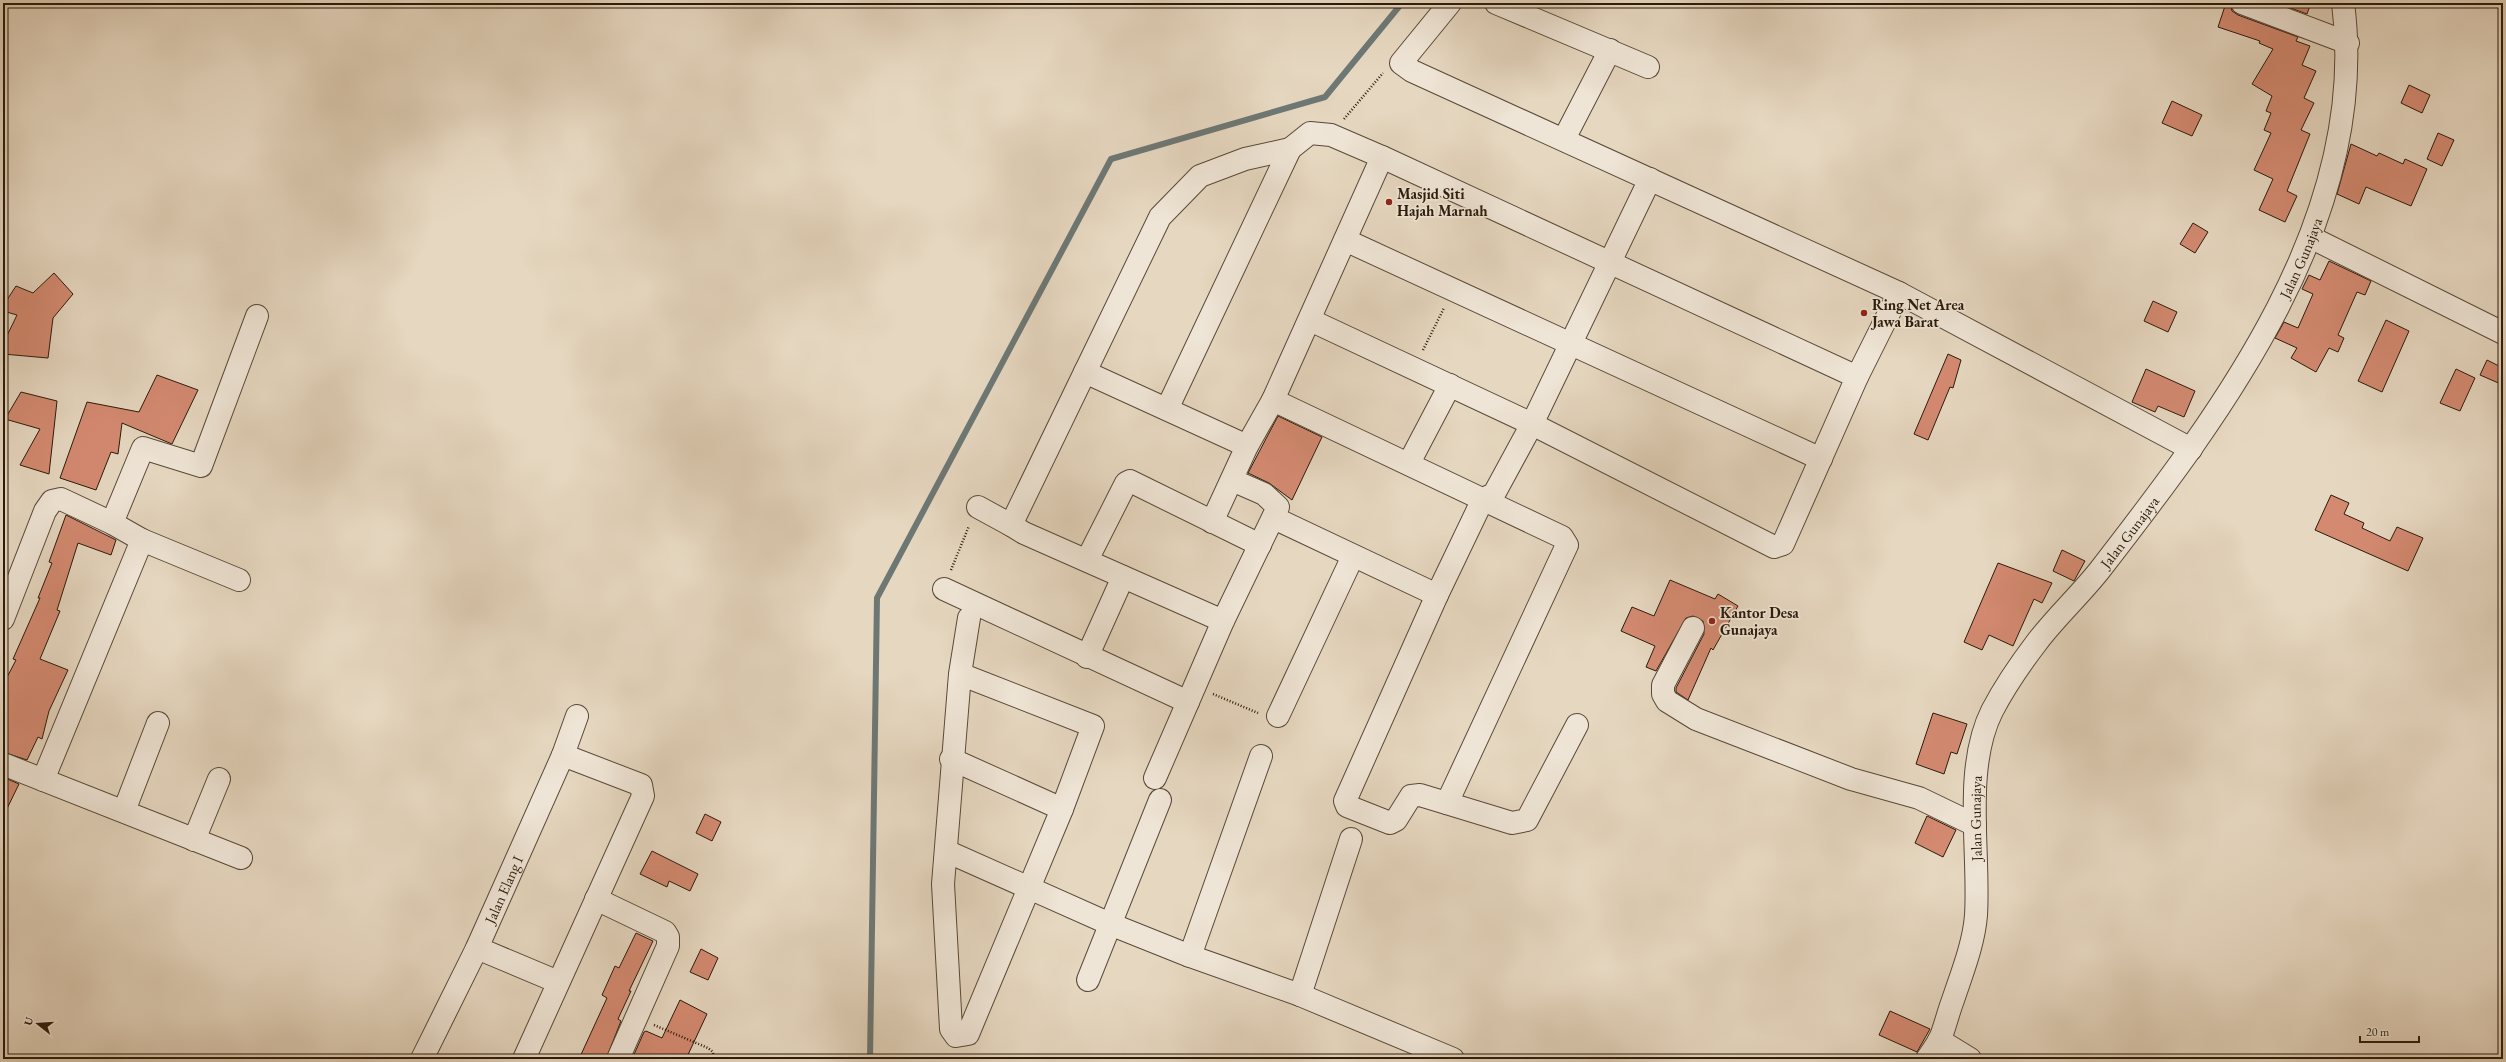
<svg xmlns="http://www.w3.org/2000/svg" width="2506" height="1062" font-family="'EB Garamond',serif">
  <rect width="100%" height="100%" fill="#e6d7c0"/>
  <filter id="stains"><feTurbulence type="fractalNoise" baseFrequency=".005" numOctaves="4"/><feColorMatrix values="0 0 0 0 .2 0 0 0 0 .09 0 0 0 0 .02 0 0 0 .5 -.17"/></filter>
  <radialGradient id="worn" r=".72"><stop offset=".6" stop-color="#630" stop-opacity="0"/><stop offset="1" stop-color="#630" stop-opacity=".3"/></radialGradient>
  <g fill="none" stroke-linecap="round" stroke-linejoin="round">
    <path stroke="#6d7875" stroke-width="6" d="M870,1059L877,598L1111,159L1325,97L1402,3"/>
  </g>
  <path fill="#d48a71" stroke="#2a1a0a" d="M2226,3H2230L2232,11L2238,15L2298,37L2296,41L2310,46L2302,65L2316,71L2304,98L2314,103L2301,130L2310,134L2287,191L2297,196L2285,222L2259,210L2273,179L2254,170L2271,133L2264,130L2271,113L2266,111L2272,96L2252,84L2273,49L2259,43L2260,41L2218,27Z
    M2277,3H2311L2307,14Z
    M2409,85L2430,95L2422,113L2401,103Z
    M2172,101L2202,115L2192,136L2162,123Z
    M2438,133L2454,140L2442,166L2427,159Z
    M2351,144L2377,156L2379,153L2403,164L2405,159L2427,169L2411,206L2366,187L2359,204L2337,194Z
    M2193,223L2208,232L2195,253L2180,244Z
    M2329,261L2371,281L2365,295L2357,292L2338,335L2344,338L2338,352L2329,348L2316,372L2291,358L2297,348L2275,338L2284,322L2298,328L2313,294L2302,289L2309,275L2320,280Z
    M54,273L73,294L53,318L48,358L3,354V344L17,315L3,311V306L16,286L33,293Z
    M2153,301L2177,312L2168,332L2144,321Z
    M2386,320L2409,331L2382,392L2358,381Z
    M1948,354L1961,360L1953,388L1950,387L1928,440L1914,434Z
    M2487,360L2503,368V385L2480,375Z
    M2146,369L2195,391L2184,417L2158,406L2155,412L2132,402Z
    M2456,369L2475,378L2460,411L2440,403Z
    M157,375L198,390L172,444L122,423L118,454L111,452L96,490L60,478L87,402L139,412Z
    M21,392L57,401L49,474L20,465L40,429L5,419Z
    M1278,416L1322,437L1292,500L1269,483L1248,473Z
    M2331,495L2349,503L2344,514L2364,523L2362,528L2390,541L2397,527L2423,538L2408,571L2315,530Z
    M66,515L116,540L111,555L78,543L57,610L60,611L40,659L68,670L49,711L42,739L38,737L27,760L3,752V685L16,660L13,659L40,598H38L52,563L49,562Z
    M2062,550L2085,561L2074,581L2053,571Z
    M1998,563L2052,583L2042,603L2034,599L2013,646L1989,635L1982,650L1964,642Z
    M1670,580L1715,599L1718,594L1738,606L1713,650L1711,648L1688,700L1676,692V688L1704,634L1703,621L1693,616L1686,618L1656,671L1646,667L1655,646L1621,631L1632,607L1654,616Z
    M1933,713L1967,724L1957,754L1951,752L1944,774L1916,764Z
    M3,777L19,784L3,817Z
    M705,814L721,822L712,841L696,833Z
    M1927,816L1956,830L1943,857L1915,843Z
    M652,851L698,874L690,891L669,881L667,887L640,874Z
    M636,933L653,941L629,991H631L618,1019L621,1021L606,1059H579L607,998L602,995L615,966L619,968Z
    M701,949L718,958L708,980L690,972Z
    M680,1000L707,1014L686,1059H632L644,1032L646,1031L662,1038Z
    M1890,1011L1930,1029L1917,1052L1879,1035Z"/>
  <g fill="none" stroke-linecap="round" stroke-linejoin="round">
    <g stroke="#594938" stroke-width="24">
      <g id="minor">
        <path d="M1450,3L1401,63L1412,71L1899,293L2191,449"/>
        <path d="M1496,3L1648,67"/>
        <path d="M2242,3L2348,43"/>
        <path d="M1564,139L1610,50"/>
        <path d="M2310,237L2503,333"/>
        <path d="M1345,240L1821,459"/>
        <path d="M1085,372L1247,446"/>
        <path d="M1857,377L1899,293"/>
        <path d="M1273,400L1562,537L1567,545L1447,803"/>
        <path d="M1167,409L1290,149L1310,133L1331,135L1382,157L1857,377L1783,544L1774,547L1532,424L1310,320"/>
        <path d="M1409,463L1450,385"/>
        <path d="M978,507L1011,525"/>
        <path d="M1274,518L1437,595"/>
        <path d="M1212,522L1247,446L1273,400L1382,157"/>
        <path d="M112,523L143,448L201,466L257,316"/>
        <path d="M1087,560L1126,483L1130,481L1260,545"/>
        <path d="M944,589L1188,702"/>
        <path d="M3,619L45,511L52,501L61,499L112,523L142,540L239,580"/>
        <path d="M1223,621L1024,533L1011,525L1160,217L1200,176L1245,159L1290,149"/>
        <path d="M1693,628L1663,685V694L1667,701L1696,719L1851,779L1919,798L1975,825"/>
        <path d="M1087,657L1123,577"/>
        <path d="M960,674L1093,726L1062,809L968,1034L956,1036L951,1029L943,884L960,674L969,618"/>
        <path d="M1278,716L1353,556"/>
        <path d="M1577,725L1527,820L1512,823L1420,795L1411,796L1396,820L1390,823L1347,806L1345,801L1437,595L1483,499L1494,494L1532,424L1650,179"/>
        <path d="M951,759L1062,809"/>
        <path d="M3,764L241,858"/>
        <path d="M1155,778L1223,621L1278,507L1264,494L1232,480"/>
        <path d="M43,780L142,540"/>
        <path d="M124,811L158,723"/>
        <path d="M194,840L219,779"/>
        <path d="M946,851L1110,924L1190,956L1300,995L1453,1059"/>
        <path d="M596,899L665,932L668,937V946L618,1059"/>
        <path d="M477,948L558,982"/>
        <path d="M1190,956L1261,756"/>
        <path d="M1088,980L1160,800"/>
        <path d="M1300,995L1351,839"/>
        <path d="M1939,1040L1970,1059"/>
        <path id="s1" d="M422,1059L477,948L563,755L577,716"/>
        <path d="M524,1059L643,796L641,785L563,755"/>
        <path id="s2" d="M1927,1059C1931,1053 1936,1046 1940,1039C1945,1027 1948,1013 1953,1000C1962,973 1974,943 1976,915C1980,852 1963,769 1992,711C2004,688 2021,663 2037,642C2056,617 2079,596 2099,571C2223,411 2371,217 2343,3"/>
      </g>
    </g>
    <path stroke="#2a1a0a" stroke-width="2.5" stroke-dasharray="1 2" stroke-linecap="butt" d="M1344,119L1383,73
      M1423,350L1444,308
      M951,570L969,526
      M1213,694L1258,713
      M654,1025L708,1048L713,1052L714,1059"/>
    <use href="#minor" stroke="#efe5d6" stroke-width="22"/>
  </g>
  <g fill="#8f2418" stroke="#efe5d6" stroke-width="1.5">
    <circle cx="1389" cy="202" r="4"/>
    <circle cx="1864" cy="313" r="4"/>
    <circle cx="1712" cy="621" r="4"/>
  </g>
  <g text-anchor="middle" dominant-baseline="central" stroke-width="3.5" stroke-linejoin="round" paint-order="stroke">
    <g font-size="15" font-weight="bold" fill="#2a1a0a" stroke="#efe5d6" text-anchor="start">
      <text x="1397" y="193">Masjid Siti<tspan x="1397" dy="17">Hajah Marnah</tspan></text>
      <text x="1872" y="304">Ring Net Area<tspan x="1872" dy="17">Jawa Barat</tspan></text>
      <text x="1720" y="612">Kantor Desa<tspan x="1720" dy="17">Gunajaya</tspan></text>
    </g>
    <g font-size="15" fill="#2a1a0a" stroke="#efe5d6">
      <text stroke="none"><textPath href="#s2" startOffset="910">Jalan Gunajaya</textPath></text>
      <text stroke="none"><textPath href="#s2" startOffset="586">Jalan Gunajaya</textPath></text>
      <text stroke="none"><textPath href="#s2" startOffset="250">Jalan Gunajaya</textPath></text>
      <text stroke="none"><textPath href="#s1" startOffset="188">Jalan Elang I</textPath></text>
    </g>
  </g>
  <rect width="2506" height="1062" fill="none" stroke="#e6d7c0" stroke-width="16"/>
  <rect x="4" y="4" width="2498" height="1054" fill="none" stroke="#2a1a0a" stroke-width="2"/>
  <rect x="8" y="8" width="2490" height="1046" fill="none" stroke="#2a1a0a"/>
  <g transform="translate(38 1024) rotate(287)" stroke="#efe5d6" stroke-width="3" paint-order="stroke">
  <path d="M0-3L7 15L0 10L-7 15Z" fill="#2a1a0a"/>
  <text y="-6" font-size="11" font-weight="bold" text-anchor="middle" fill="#2a1a0a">U</text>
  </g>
  <path d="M2360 1036v6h59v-6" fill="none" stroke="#2a1a0a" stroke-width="2"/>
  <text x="2366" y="1036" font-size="12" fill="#2a1a0a" stroke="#efe5d6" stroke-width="3" paint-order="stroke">20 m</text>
  <rect width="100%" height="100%" filter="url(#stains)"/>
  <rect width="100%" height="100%" fill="url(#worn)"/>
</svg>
